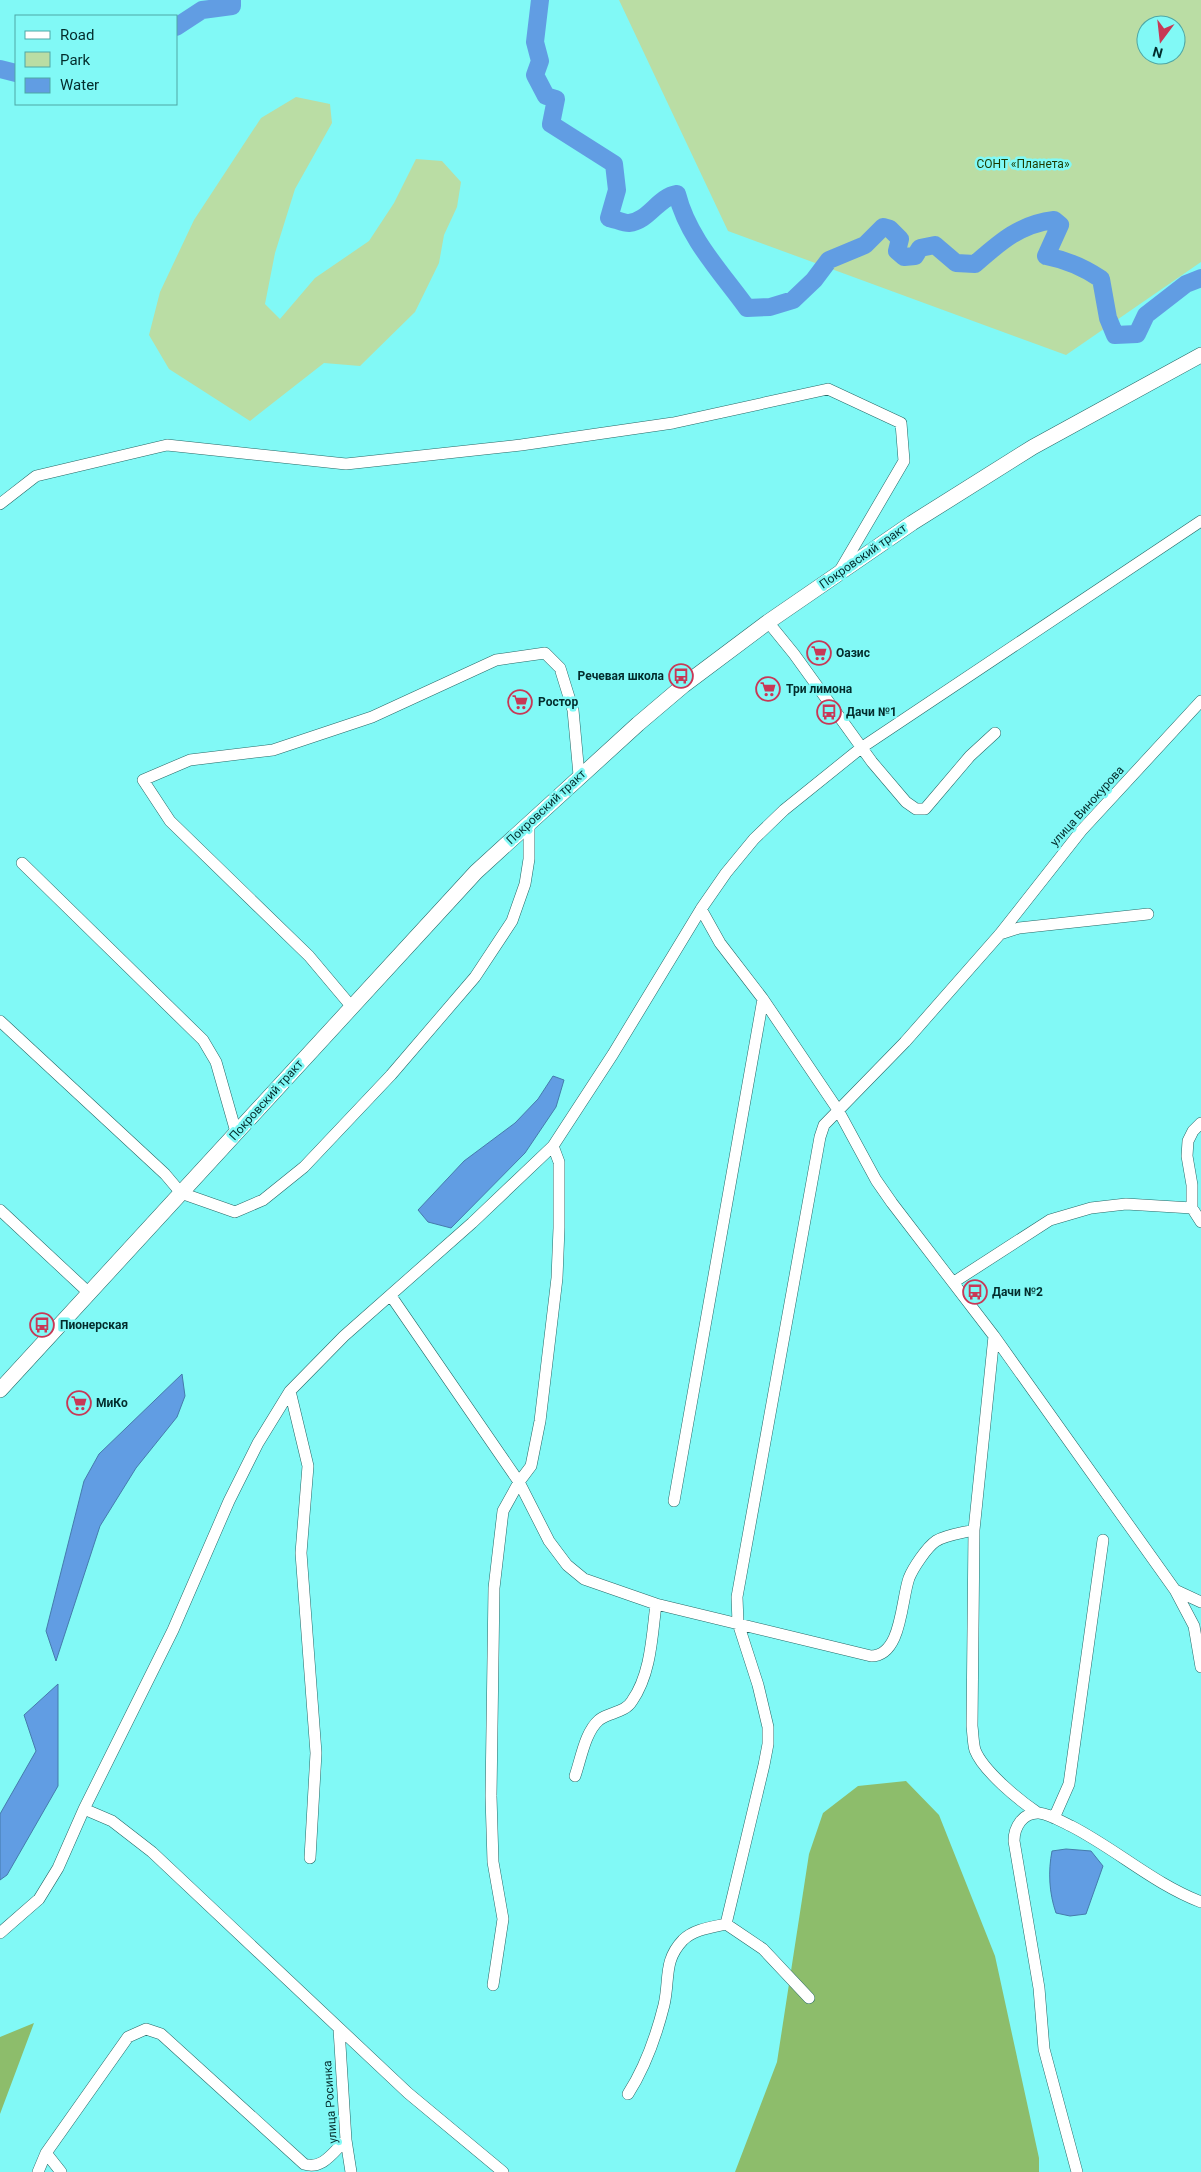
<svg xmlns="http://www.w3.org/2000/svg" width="1201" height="2172" font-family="Roboto,sans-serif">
  <rect width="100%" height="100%" fill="#81f9f6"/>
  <path fill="#badda4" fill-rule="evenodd" d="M619,0H1201V262L1066,355L728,231ZM1146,25H1176V55H1146Z
    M296,97L330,104L332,123L295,189L275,253L265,304L280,319L315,278L369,241L394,203L416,159L442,161L461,182L457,207L444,235L439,263L415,312L360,366L324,363L250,421L169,369L149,335L160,292L194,220L261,118Z"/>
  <path fill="#8dbd6b" d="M906,1781L939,1815L995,1956L1039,2158V2172H735L777,2062L809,1854L823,1813L858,1786Z
    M34,2023L0,2114V2037Z"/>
  <path fill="#619de3" stroke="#457bac" d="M553,1076L564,1080L556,1107L525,1153L451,1228L428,1222L418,1210L464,1161L515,1123L538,1099Z
    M182,1374L185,1396L177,1417L136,1468L100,1526L56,1661L46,1631L84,1481L99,1454Z
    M58,1684V1786L7,1875L0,1880V1814L36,1751L24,1715Z
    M1066,1849L1091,1851L1103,1866L1086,1914L1070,1916L1056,1913C1049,1893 1048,1871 1052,1851Z"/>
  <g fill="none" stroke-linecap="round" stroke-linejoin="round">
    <path stroke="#619de3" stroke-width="18" d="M540,0L535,42L540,61L535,75L546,96L556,99L551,124L614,164L617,190L609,218C615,219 623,223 629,223C649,221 658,197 677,194C688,238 721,272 747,308L770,307L793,300L814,280L829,260L865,245L883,227L890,229L900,239L897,251L904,257L915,256L920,248L935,245L956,263L975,264C1000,242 1020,224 1054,220L1060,225L1046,256C1067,260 1083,267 1101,279L1108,318L1115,335L1137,334L1146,315L1186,284L1201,278
      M176,27L202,10L232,6V0
      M0,69L16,73"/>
    <g stroke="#276866" stroke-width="12">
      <path id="minor" d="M0,504L36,476L167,445L346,464L521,445L673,423L828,389L901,423L904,461L839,572
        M1201,521L861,748L784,810L754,839L726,873L701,909L720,943L763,999L838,1110L876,1180L892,1203L994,1336L1175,1590L1201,1602
        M768,622L794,654L872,762L906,802L916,809H925L970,756L995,733
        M22,863L203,1040L216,1062L236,1132
        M1000,934L1019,928L1148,914
        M351,1006L309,956L170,821L143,780L190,760L273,750L372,717L496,660L545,653L560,668L573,710L579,775
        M0,1021L165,1174L181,1193L235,1212L263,1200L304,1167L391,1075L475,977L512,921L525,884L529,859V822
        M1192,1208V1185L1187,1156L1188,1141L1193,1131L1201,1123
        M0,1210L89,1293
        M954,1282L1050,1220L1091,1208L1126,1204L1192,1208L1201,1222
        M391,1296L519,1482L549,1541L567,1565L584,1579L656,1604L871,1656C902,1656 901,1600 909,1578C913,1568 927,1547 936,1541C946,1535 962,1533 974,1530
        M994,1336L974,1530L972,1726C973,1734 973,1743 975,1750C983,1771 1020,1801 1038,1813
        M290,1391L308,1466L301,1553L316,1753L310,1858
        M674,1501L763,999
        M1175,1590L1194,1626L1201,1667
        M575,1776C581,1759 585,1732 599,1720C609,1712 625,1713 632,1701C651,1674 652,1636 656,1604
        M84,1809L112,1821L152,1852L408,2093L503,2172
        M1054,1818L1069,1784L1103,1540
        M726,1924L763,1949L809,1998
        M0,1933L39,1899L58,1868L84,1809L173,1630L229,1501L258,1443L290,1391L344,1336L472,1223L553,1146L613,1054L701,909
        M493,1985L503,1919L493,1862L491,1796L494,1588L503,1511L519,1482L531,1466L540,1421L557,1278L559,1228V1162L553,1146
        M339,2029L346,2140L351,2172
        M628,2094C646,2066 656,2037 664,2005C670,1979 663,1961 683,1940C694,1929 713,1927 726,1924L764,1765L768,1744V1727L758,1685L738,1623L737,1597L820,1137L824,1125L905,1042L1000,934L1081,831L1201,701
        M46,2153L61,2172
        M38,2172L46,2153L128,2037L146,2029L161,2034L304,2164C323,2170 333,2152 346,2140
        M1077,2172L1044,2049L1039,1988L1014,1841C1014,1827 1023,1812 1039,1813C1050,1814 1062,1822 1071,1826C1116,1849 1154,1884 1201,1902"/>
    </g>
    <g stroke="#276866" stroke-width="16">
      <path id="secondary" d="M0,1390L476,872L638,724L684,685L768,622L912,523L1033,447L1201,355"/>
    </g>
    <use href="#minor" stroke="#fff" stroke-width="11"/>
    <use href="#secondary" stroke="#fff" stroke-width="15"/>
  </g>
  <defs>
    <g id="supermarket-ring" transform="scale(1.25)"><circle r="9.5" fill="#81f9f6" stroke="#c83856" stroke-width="1.5"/><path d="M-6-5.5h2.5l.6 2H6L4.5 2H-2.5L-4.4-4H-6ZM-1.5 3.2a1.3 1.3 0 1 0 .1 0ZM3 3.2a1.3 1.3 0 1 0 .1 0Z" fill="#c83856"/></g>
    <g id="bus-ring" transform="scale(1.25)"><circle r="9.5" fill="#81f9f6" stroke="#c83856" stroke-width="1.5"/><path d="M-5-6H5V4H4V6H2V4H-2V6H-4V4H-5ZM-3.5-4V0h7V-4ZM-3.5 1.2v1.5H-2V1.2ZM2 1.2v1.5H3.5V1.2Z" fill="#c83856"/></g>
  </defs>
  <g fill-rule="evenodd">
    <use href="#supermarket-ring" x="819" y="653"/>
    <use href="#bus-ring" x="681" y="676"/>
    <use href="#supermarket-ring" x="768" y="689"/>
    <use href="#supermarket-ring" x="520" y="702"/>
    <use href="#bus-ring" x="829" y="712"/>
    <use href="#bus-ring" x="975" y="1292"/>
    <use href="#bus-ring" x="42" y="1325"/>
    <use href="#supermarket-ring" x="79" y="1403"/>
  </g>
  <g text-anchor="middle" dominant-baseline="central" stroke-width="5" stroke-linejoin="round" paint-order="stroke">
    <g font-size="12" fill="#1d3a00" stroke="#81f9f6">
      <text x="1023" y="164">СОНТ «Планета»</text>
    </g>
    <g font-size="12" fill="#032c2c" stroke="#81f9f6">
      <text transform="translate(863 556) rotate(-35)">Покровский тракт</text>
      <text transform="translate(1087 806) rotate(-48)">улица Винокурова</text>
      <text transform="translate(546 807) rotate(-43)">Покровский тракт</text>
      <text transform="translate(266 1100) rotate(-48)">Покровский тракт</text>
      <text transform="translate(330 2102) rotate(-94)">улица Росинка</text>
    </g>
    <g font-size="12" font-weight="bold" fill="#032c2c" stroke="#81f9f6" text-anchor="start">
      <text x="836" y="653">Оазис</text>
      <text x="664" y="676" text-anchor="end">Речевая школа</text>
      <text x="786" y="689">Три лимона</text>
      <text x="538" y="702">Ростор</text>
      <text x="846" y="712">Дачи №1</text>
      <text x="992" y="1292">Дачи №2</text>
      <text x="60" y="1325">Пионерская</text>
      <text x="96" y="1403">МиКо</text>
    </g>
  </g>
  <rect x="15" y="15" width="162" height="90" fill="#81f9f6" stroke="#4fa7a5"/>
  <rect x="25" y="31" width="25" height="8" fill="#ffffff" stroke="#4fa7a5"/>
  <text x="60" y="40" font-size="15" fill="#032c2c">Road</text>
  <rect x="25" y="52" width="25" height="15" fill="#badda4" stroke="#4fa7a5"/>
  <text x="60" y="65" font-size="15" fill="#032c2c">Park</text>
  <rect x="25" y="78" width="25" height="15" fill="#619de3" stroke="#4fa7a5"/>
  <text x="60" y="90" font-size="15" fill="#032c2c">Water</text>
  <g transform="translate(1161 40) rotate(195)"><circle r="24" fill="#81f9f6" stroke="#4fa7a5"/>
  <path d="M0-4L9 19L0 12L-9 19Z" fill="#c83856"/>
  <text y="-8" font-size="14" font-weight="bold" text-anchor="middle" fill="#032c2c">N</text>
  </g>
</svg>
